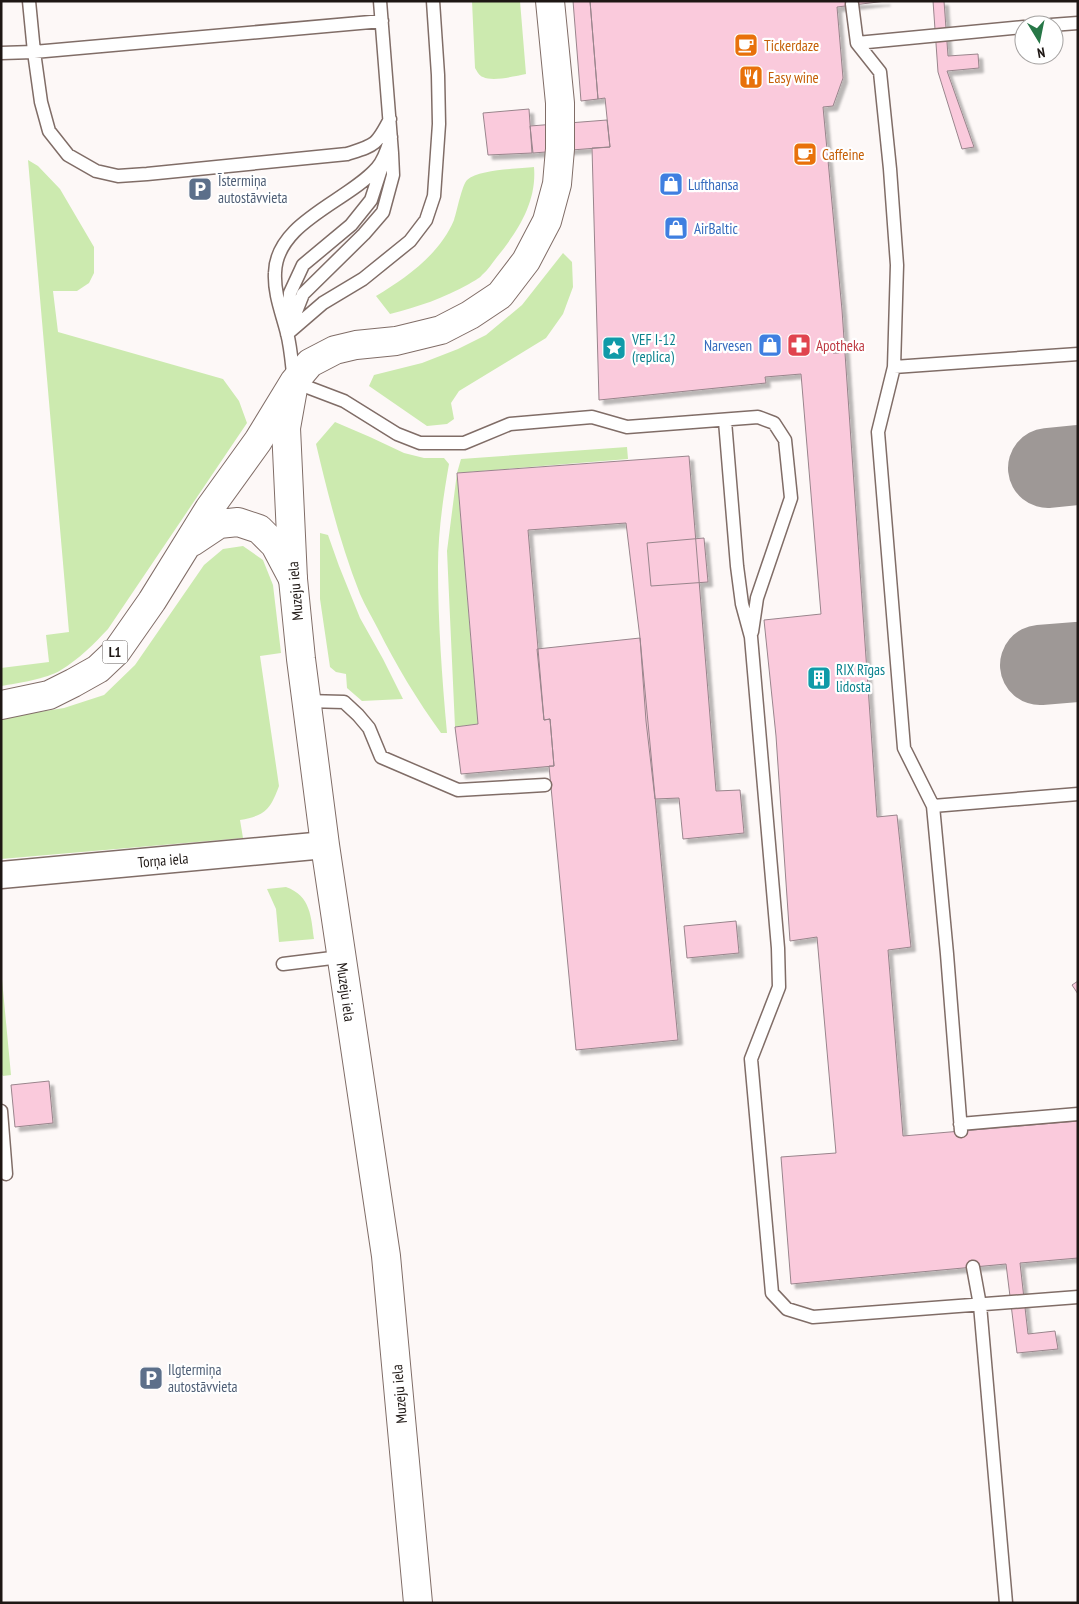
<svg xmlns="http://www.w3.org/2000/svg" width="1079" height="1604" font-family="'PT Sans Narrow',sans-serif">
  <defs>
    <filter id="shadow"><feDropShadow dx="4.5" dy="4.5" stdDeviation="1" flood-color="#0004"/></filter>
  </defs>
  <rect width="100%" height="100%" fill="#fdf8f7"/>
  <path fill="#cceaaf" d="M472,1H520L526,74C515,76 493,82 483,77C479,76 477,71 475,68Z
    M28,160L38,166L60,189L94,247V273L89,283L77,291H53L58,332L223,379L239,401L247,423L108,629C94,644 79,659 61,670C46,679 19,683 1,686V668L49,662L46,635L69,632Z
    M534,167C537,202 518,231 497,257C492,263 488,270 482,275C479,279 473,281 469,284C444,298 418,307 390,314L376,296C406,278 440,254 454,220C457,211 462,185 467,180C479,169 517,169 534,167Z
    M563,253L572,262L573,287L563,314L546,338L459,391L451,403L454,419L447,424L427,426L369,386L374,375L422,363L458,349L486,335L522,305Z
    M335,422L370,437L404,453L424,458H444L449,464C443,498 438,533 438,567C438,622 442,678 447,733H441C417,700 396,665 378,629C372,617 365,606 360,594C341,546 328,495 316,444Z
    M627,447L628,459L457,473L478,724L455,727L447,551L457,473L461,459Z
    M320,533L328,535L339,566L360,618L383,659L403,699L362,701L347,688L346,674L336,672L330,667L320,599Z
    M243,546L263,560L273,585L281,653L260,656L279,786C270,810 266,815 240,820L243,838L1,859V718L64,708L104,695L135,665L204,565L223,549Z
    M286,887C311,896 311,917 314,939L279,942L276,909L267,889Z
    M1,969L11,1075L3,1076L1,1073Z"/>
  <g fill="none" stroke-linecap="round" stroke-linejoin="round">
    <path stroke="#9e9896" stroke-width="80" d="M1048,468L1078,465
      M1040,665L1078,662"/>
  </g>
  <path fill="#facadc" stroke="#99858c" filter="url(#shadow)" d="M573,1H590L598,99L581,101Z
    M590,1H886L837,7L843,78L833,106L823,107L842,310L877,817L897,815L911,947L888,950L903,1136L1078,1121V1258L1020,1263L1028,1334L1055,1331L1058,1349L1017,1353L1006,1264L791,1284L781,1157L836,1153L817,937L790,941L776,736L764,620L821,614L801,374L765,377L766,383L599,400L592,148L610,147L605,98L598,99Z
    M933,1H944L948,56L978,54L979,68L947,71L974,147L962,149L938,72Z
    M529,109L532,153L488,155L483,113Z
    M607,120L610,147L533,153L530,126Z
    M838,348L839,353H833L832,349Z
    M689,456L716,791L740,790L744,833L683,839L679,798L655,799L646,721L640,638L626,523L528,530L544,720L550,719L554,766L461,774L455,727L478,724L457,473Z
    M704,538L708,582L651,586L647,543Z
    M640,638L678,1040L576,1050L549,766H554L550,719L544,720L537,649Z
    M736,921L739,953L687,958L684,926Z
    M1078,981V994L1072,985Z
    M49,1081L53,1123L15,1127L11,1085Z"/>
  <g fill="none" stroke-linecap="round" stroke-linejoin="round">
    <g stroke="#806d67" stroke-width="15">
      <path id="service" d="M29,1L34,52L41,102L49,131L68,155L96,171L118,176L147,174L347,154C375,145 376,146 390,119
        M852,4L857,43L880,72L890,169L897,265L894,367L878,432L904,748L933,806L947,954L961,1131
        M1051,25L1078,23
        M857,43L1024,27
        M1,53L34,52L382,21
        M391,137C388,147 385,159 377,168C347,202 276,222 275,273C274,294 282,313 287,333C291,348 292,366 294,382L344,401L397,434L420,443H464L510,424L592,417L627,427L758,417L774,423L785,440L791,498L757,598L752,632
        M288,321L290,293L303,265L351,225L371,200L383,163
        M288,332L303,294L364,234L383,212L393,175L392,153L380,1
        M287,334L323,303L363,279L410,241L426,220L434,196L439,124L438,75L433,1
        M894,367L1078,354
        M725,421L737,566L742,604L751,637L778,948L779,987L751,1059L772,1293L787,1309L813,1317L1078,1297
        M306,701L344,702L358,715L369,728L381,757L458,790L545,785
        M933,806L1078,794
        M283,964L340,957
        M1,1111L6,1174
        M960,1124L1078,1114
        M973,1267L980,1305L1006,1603"/>
    </g>
    <g stroke="#806d67" stroke-width="29">
      <path id="minor" d="M1,875L325,845"/>
    </g>
    <g stroke="#806d67" stroke-width="30">
      <path id="tertiary" d="M294,383L286,428L293,579L301,659L325,845L386,1256L418,1603"/>
    </g>
    <g stroke="#806d67" stroke-width="30">
      <path id="primary" d="M192,542L219,524L238,522L259,529L275,545L293,579
        M1,705L49,695L73,683L98,669L117,651L152,601L209,509L258,441L294,382L310,363L335,350L356,345L396,341L441,330L470,315L500,295L526,261L547,221L557,184L560,149V103L550,1"/>
    </g>
    <use href="#service" stroke="#fff" stroke-width="12"/>
    <use href="#minor" stroke="#fff" stroke-width="26"/>
    <use href="#tertiary" stroke="#fff" stroke-width="28"/>
    <use href="#primary" stroke="#fff" stroke-width="28"/>
  </g>
  <defs>
    <g id="cafe-square" transform="scale(1.25)"><rect x="-9" y="-9" width="18" height="18" rx="4" fill="#e8710a" stroke="#fff"/><path d="M-5.5-4.5H6V0H3Q3 3.5 0 3.5H-2.5Q-5.5 3.5-5.5 0ZM3-3.2v2h1.7v-2ZM-6 4.5H4V6H-6Z" fill="#fff"/></g>
    <g id="restaurant-square" transform="scale(1.25)"><rect x="-9" y="-9" width="18" height="18" rx="4" fill="#e8710a" stroke="#fff"/><path d="M-5-6h1v4h1v-4h1v4h1v-4h1v5L-1.5 .5V6h-2V.5L-5-1ZM5-6V6H3V1.5H1.5Q1.5-4 5-6Z" fill="#fff"/></g>
    <g id="shop-square" transform="scale(1.25)"><rect x="-9" y="-9" width="18" height="18" rx="4" fill="#3f7fe0" stroke="#fff"/><path d="M-5-2.5h2.3a2.7 3.5 0 0 1 5.4 0H5L5.5 6h-11ZM-1.5-2.5h3a1.5 2.3 0 0 0-3 0Z" fill="#fff"/></g>
    <g id="parking-square" transform="scale(1.25)"><rect x="-9" y="-9" width="18" height="18" rx="4" fill="#5c6f8a" stroke="#fff"/><path d="M-3.5-5.5H1a3.5 3.5 0 0 1 0 7H-1V5.5H-3.5ZM-1-3.4V-.6H.8a1.4 1.4 0 0 0 0-2.8Z" fill="#fff"/></g>
    <g id="pharmacy-square" transform="scale(1.25)"><rect x="-9" y="-9" width="18" height="18" rx="4" fill="#e0444e" stroke="#fff"/><path d="M-2-6h4v4h4v4h-4v4h-4v-4h-4v-4h4Z" fill="#fff"/></g>
    <g id="sight-square" transform="scale(1.25)"><rect x="-9" y="-9" width="18" height="18" rx="4" fill="#0f9aa8" stroke="#fff"/><path d="M0-6L1.8-2.2L6-1.7L2.9 1.2L3.7 5.4L0 3.3L-3.7 5.4L-2.9 1.2L-6-1.7L-1.8-2.2Z" fill="#fff"/></g>
    <g id="building-square" transform="scale(1.25)"><rect x="-9" y="-9" width="18" height="18" rx="4" fill="#0f9aa8" stroke="#fff"/><path d="M-4-6H4V6H1V3H-1V6H-4ZM-2.5-4.3h1.7v1.8h-1.7ZM.8-4.3h1.7v1.8H.8ZM-2.5-1h1.7V.8h-1.7ZM.8-1h1.7V.8H.8Z" fill="#fff"/></g>
  </defs>
  <g fill-rule="evenodd">
    <use href="#cafe-square" x="746" y="45"/>
    <use href="#restaurant-square" x="751" y="77"/>
    <use href="#cafe-square" x="805" y="154"/>
    <use href="#shop-square" x="671" y="184"/>
    <use href="#parking-square" x="200" y="189"/>
    <use href="#shop-square" x="676" y="228"/>
    <use href="#shop-square" x="770" y="345"/>
    <use href="#pharmacy-square" x="799" y="345"/>
    <use href="#sight-square" x="614" y="348"/>
    <use href="#building-square" x="819" y="678"/>
    <use href="#parking-square" x="151" y="1378"/>
  </g>
  <g text-anchor="middle" dominant-baseline="central" stroke-width="4.5" stroke-linejoin="round" paint-order="stroke">
    <rect fill="#fff" stroke="#625d5a" stroke-width="1" x="102.5" y="640.5" width="25" height="23" rx="4"/>
    <g font-size="14" font-weight="bold" fill="#1e1714">
      <text x="115" y="652">L1</text>
    </g>
    <g font-size="15" fill="#c56008" stroke="#fff" text-anchor="start">
      <text x="764" y="45">Tickerdaze</text>
      <text x="768" y="77">Easy wine</text>
      <text x="822" y="154">Caffeine</text>
    </g>
    <g font-size="15" fill="#4e5e75" stroke="#fff" text-anchor="start">
      <text x="218" y="180">Īstermiņa<tspan x="218" dy="17">autostāvvieta</tspan></text>
      <text x="168" y="1369">Ilgtermiņa<tspan x="168" dy="17">autostāvvieta</tspan></text>
    </g>
    <g font-size="15" fill="#366cbe" stroke="#fff" text-anchor="start">
      <text x="688" y="184">Lufthansa</text>
      <text x="694" y="228">AirBaltic</text>
      <text x="752" y="345" text-anchor="end">Narvesen</text>
    </g>
    <g font-size="15" fill="#0d838f" stroke="#fff" text-anchor="start">
      <text x="632" y="339">VEF I-12<tspan x="632" dy="17">(replica)</tspan></text>
      <text x="836" y="669">RIX Rīgas<tspan x="836" dy="17">lidosta</tspan></text>
    </g>
    <g font-size="15" fill="#be3a42" stroke="#fff" text-anchor="start">
      <text x="816" y="345">Apotheka</text>
    </g>
    <g font-size="15" fill="#1e1714" stroke="#fff">
      <text transform="translate(295 591) rotate(-95)">Muzeju iela</text>
      <text transform="translate(163 860) rotate(-5)">Torņa iela</text>
      <text transform="translate(346 992) rotate(82)">Muzeju iela</text>
      <text transform="translate(399 1394) rotate(-95)">Muzeju iela</text>
    </g>
  </g>
  <rect width="1079" height="1604" fill="none" stroke="#1e1714" stroke-width="5"/>
  <g transform="translate(1039 40) rotate(170)"><circle r="24" fill="#ffffff" stroke="#a5a2a1"/>
  <path d="M0-4L9 19L0 12L-9 19Z" fill="#277747"/>
  <text y="-8" font-size="14" font-weight="bold" text-anchor="middle" fill="#1e1714">N</text>
  </g>
</svg>
